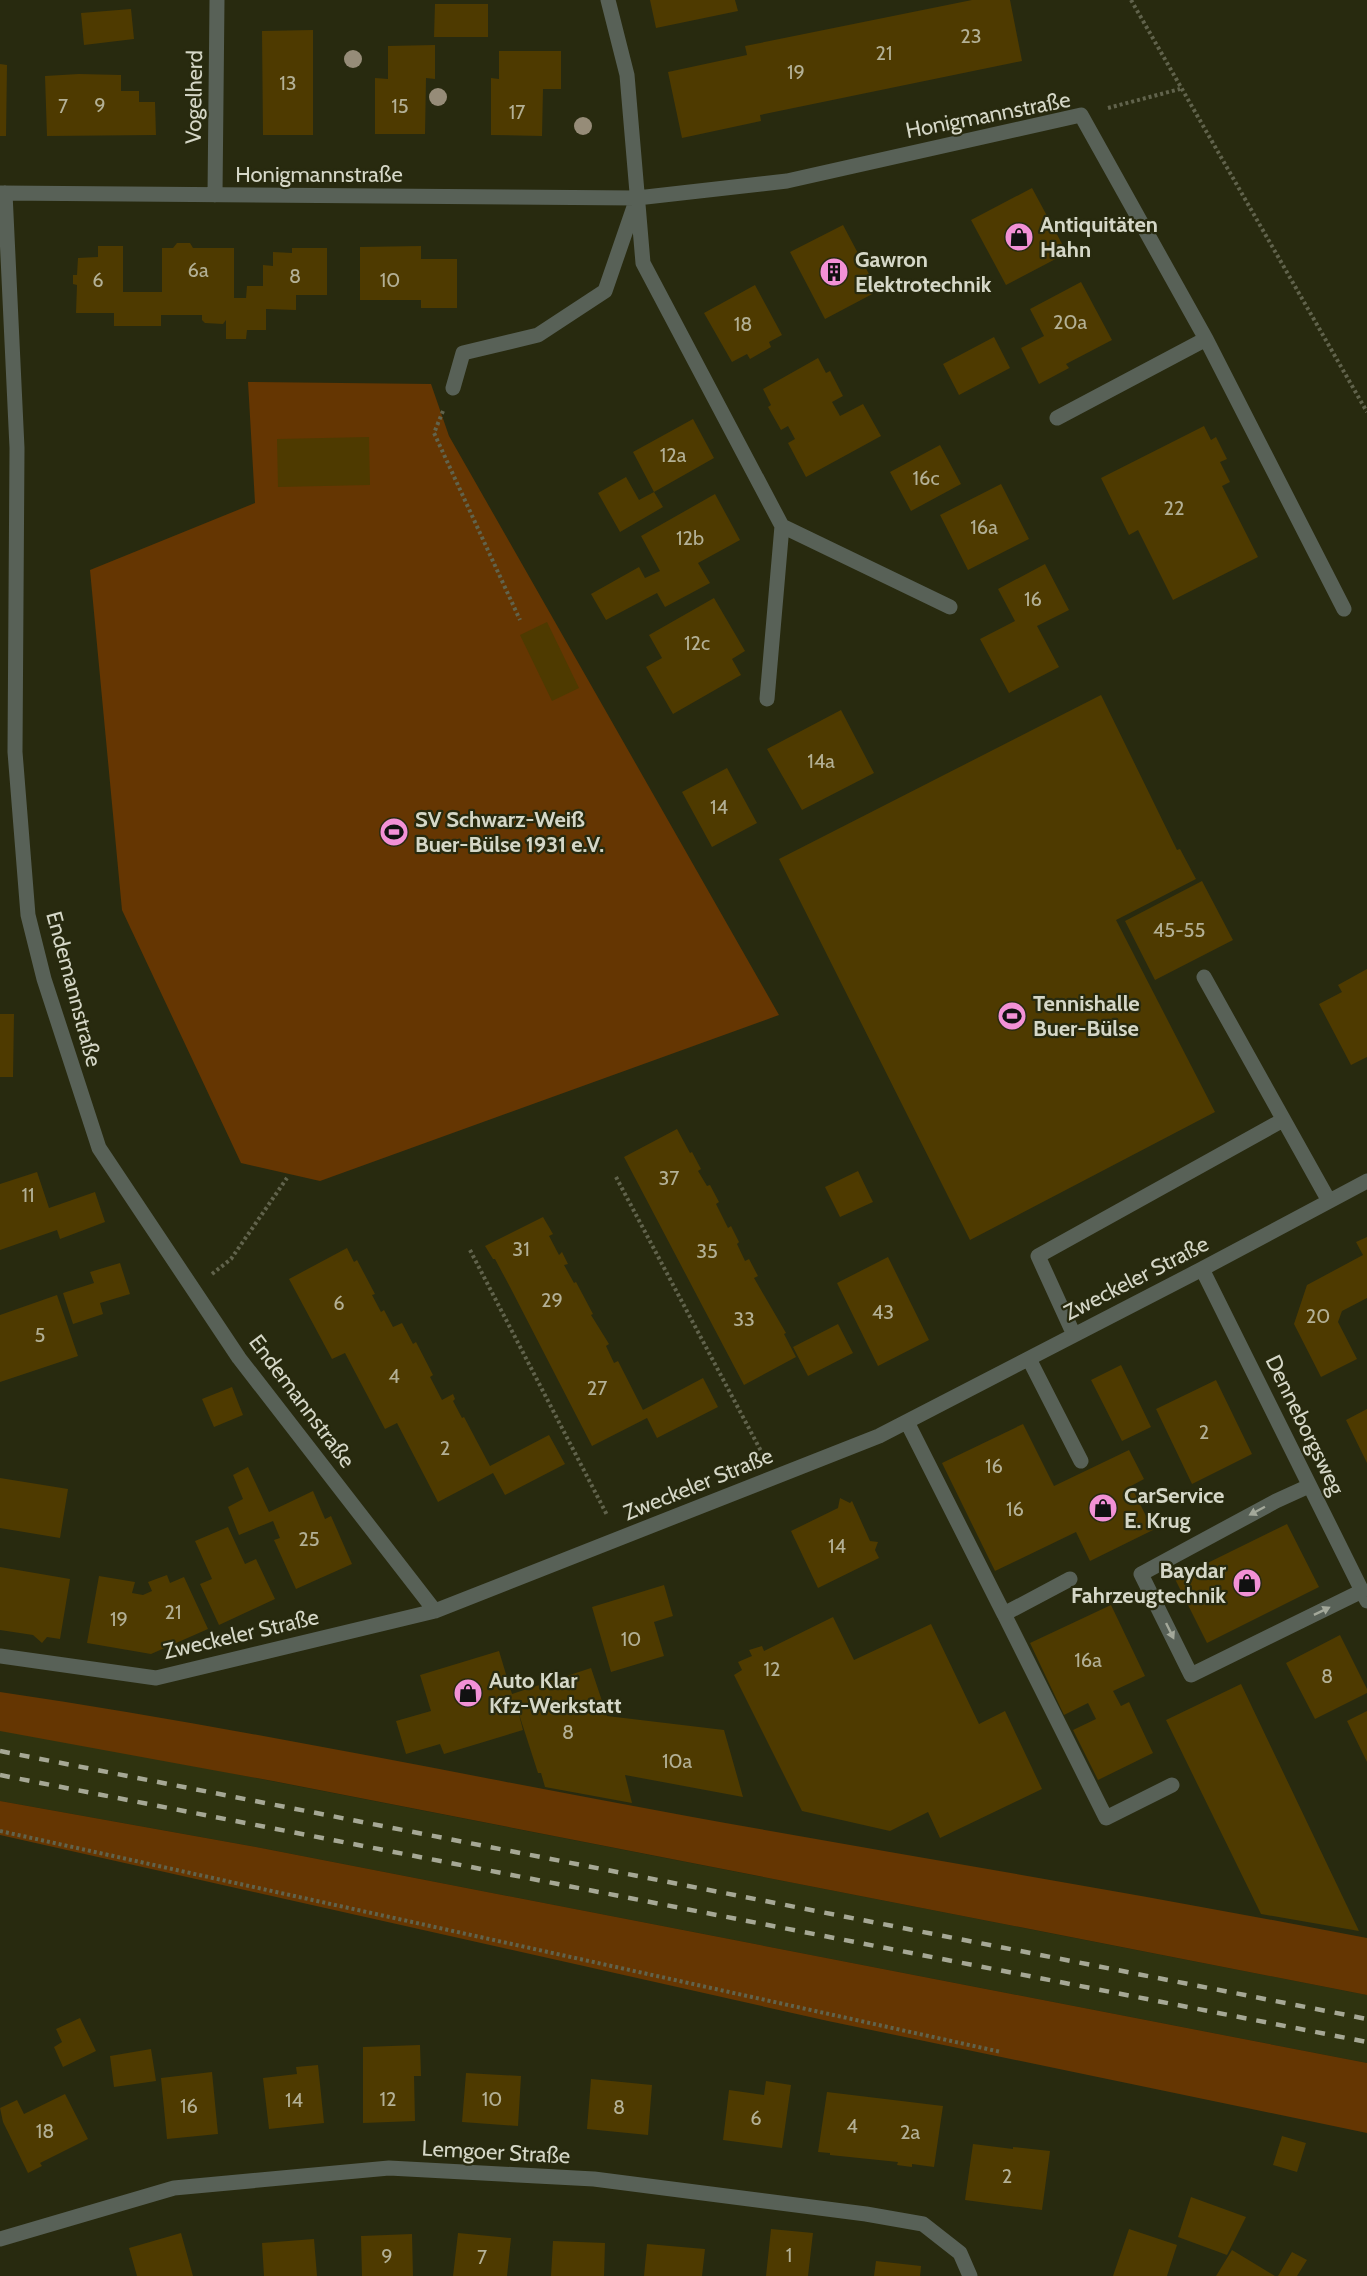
<svg xmlns="http://www.w3.org/2000/svg" width="1367" height="2276" font-family="Cabin,sans-serif">
  <rect width="100%" height="100%" fill="#282a0f"/>
  <path fill="#2f330f" d="M0,1728L1367,1995V2063L256,1847L0,1801Z"/>
  <path fill="#653602" d="M248,382L431,384L449,436L779,1015L320,1181L241,1163L122,910L90,570L255,503Z
    M0,1692C230,1726 458,1774 687,1816C913,1857 1141,1894 1367,1938V1995L273,1781L0,1731Z
    M0,1801L256,1847L1367,2063V2133L828,2021L0,1835Z"/>
  <path fill="#4e3a00" d="M650,0H735L738,11L656,28Z
    M972,0H1010L1022,61L760,115L761,121L682,138L668,72L747,55L745,46Z
    M435,4H488V37H434Z
    M131,9L134,39L84,45L81,13Z
    M313,30V135H263L262,31Z
    M435,45V79L426,78L425,134H375V78L388,79V46Z
    M499,51H561V89H543L542,136L491,135V78L499,79Z
    M0,64L7,65L6,136H0Z
    M79,74L121,75V91H139V102H155L156,135L47,136L45,76Z
    M1032,188L1067,253L1006,285L971,220Z
    M843,225L878,291L825,319L790,252Z
    M177,243H190L193,248H234V298H246L247,286H263V265L273,266V252L292,253V248H327V295H296V310L266,309V330H247L246,339H226V320L223,324L205,323L202,320V315H161V326H114V313H76L77,285L73,284V275H77L78,258L98,257V246H123V292H162V248H173Z
    M421,246V259H457V308H421V300H360V247Z
    M1081,282L1112,340L1066,364L1069,368L1039,384L1021,348L1044,336L1030,309Z
    M755,285L782,335L769,342L771,347L750,359L747,354L732,362L704,313Z
    M994,337L1010,368L959,395L943,364Z
    M818,358L826,373L830,371L843,396L832,402L840,416L863,404L881,436L806,477L788,443L795,439L788,426L781,430L768,407L771,405L763,389Z
    M693,419L714,458L654,492L633,452Z
    M1204,426L1211,440L1216,437L1227,459L1220,462L1230,482L1222,486L1258,557L1173,600L1138,530L1129,535L1101,478Z
    M369,437L370,485L278,487L277,439Z
    M940,445L961,484L911,511L890,472Z
    M626,477L639,500L654,492L663,507L620,532L598,493Z
    M1001,484L1029,539L968,570L940,515Z
    M715,494L740,540L698,563L710,583L665,607L657,593L606,620L591,594L639,567L645,578L660,571L641,536Z
    M1045,564L1069,610L1037,626L1059,667L1009,693L980,639L1015,621L998,589Z
    M714,598L745,651L732,659L741,675L673,714L646,667L662,658L649,635Z
    M547,622L579,688L552,701L520,635Z
    M1101,695L1177,850L1180,849L1196,879L1116,920L1215,1112L970,1240L779,859Z
    M841,710L874,773L802,810L767,749Z
    M727,768L757,823L712,847L682,792Z
    M1202,881L1233,940L1155,980L1125,921Z
    M1367,969V1057L1351,1065L1319,1004L1342,992L1338,985Z
    M0,1014H14L13,1077H0Z
    M677,1129L690,1153L692,1152L701,1169L698,1171L707,1186L710,1185L719,1202L716,1204L728,1228L731,1226L739,1242L737,1244L745,1261L749,1259L758,1276L754,1278L786,1333L784,1334L796,1357L744,1385L624,1157Z
    M858,1171L873,1202L840,1217L825,1187Z
    M37,1172L49,1208L95,1192L105,1222L60,1239L57,1230L0,1250V1184Z
    M543,1217L553,1234L549,1236L559,1255L562,1252L568,1264L564,1265L574,1283L576,1282L593,1314L591,1315L609,1344L606,1346L614,1363L618,1361L643,1410L703,1378L718,1407L657,1438L647,1418L592,1446L510,1287L495,1259H493L485,1246Z
    M1367,1237V1298L1342,1311L1338,1322L1357,1359L1321,1377L1294,1324L1307,1285L1363,1255L1356,1242Z
    M347,1248L354,1262L357,1260L375,1294L372,1295L381,1312L384,1310L393,1327L402,1323L413,1344L416,1342L433,1375L430,1377L442,1400L453,1394L455,1399L453,1401L462,1418L464,1417L490,1466L549,1435L565,1464L505,1495L493,1473L438,1502L397,1423L385,1429L345,1353L332,1359L289,1279Z
    M888,1257L929,1340L878,1366L837,1283Z
    M120,1263L130,1294L100,1303L103,1314L73,1324L63,1293L94,1283L90,1272Z
    M57,1295L78,1356L0,1382V1315Z
    M838,1324L853,1353L808,1376L793,1347Z
    M1121,1365L1151,1427L1122,1441L1091,1380Z
    M1216,1380L1252,1454L1192,1484L1156,1409Z
    M232,1387L243,1415L214,1427L202,1399Z
    M1367,1409V1463L1346,1420Z
    M1023,1424L1054,1486L1129,1450L1144,1479L1131,1486L1153,1530L1090,1561L1076,1532L995,1571L942,1463Z
    M248,1467L269,1512L313,1491L325,1519L331,1516L352,1564L296,1589L274,1540L280,1538L273,1521L239,1535L228,1507L243,1499L233,1475Z
    M0,1478L68,1489L60,1538L0,1528Z
    M840,1498L850,1503L852,1501L870,1541L878,1542L875,1550L879,1558L818,1588L791,1531L838,1508Z
    M1287,1524L1319,1587L1207,1643L1175,1579Z
    M228,1527L245,1564L256,1559L275,1599L219,1625L200,1584L212,1579L195,1541Z
    M0,1567L70,1579L60,1639L47,1637L42,1643L33,1635L0,1630Z
    M167,1575L170,1583L184,1577L208,1629L151,1654L87,1643L99,1576L135,1582L132,1593L143,1595L152,1591L148,1582Z
    M664,1585L673,1616L654,1622L664,1656L611,1672L592,1607Z
    M1111,1605L1145,1676L1113,1691L1121,1706L1129,1702L1153,1753L1098,1780L1073,1730L1096,1719L1088,1703L1064,1715L1030,1643Z
    M833,1617L854,1660L931,1624L979,1724L1005,1711L1042,1789L940,1838L928,1812L890,1831L802,1811L734,1675L742,1670L738,1662L752,1656L749,1650L762,1646L764,1651Z
    M1340,1635L1367,1689V1693L1315,1719L1286,1663Z
    M499,1651L512,1694L591,1668L607,1716L724,1730L743,1797L625,1775L632,1803L545,1787L541,1773H538L518,1711L523,1730L444,1754L440,1744L406,1754L396,1721L431,1711L420,1675Z
    M1241,1684L1359,1931L1261,1914L1166,1720Z
    M1367,1711V1762L1347,1721Z
    M80,2018L96,2051L63,2067L54,2047L62,2042L56,2029Z
    M420,2045L421,2076H414L415,2121L363,2123V2047Z
    M151,2049L156,2081L114,2087L110,2056Z
    M318,2065L324,2123L269,2129L263,2078L297,2074L296,2067Z
    M212,2072L218,2134L167,2139L161,2078Z
    M466,2073L521,2076L518,2126L462,2122Z
    M591,2079L652,2085L648,2135L587,2129Z
    M766,2081L791,2085L782,2148L723,2140L729,2090L764,2095Z
    M827,2092L943,2106L934,2167L912,2164V2167L897,2165L898,2162L830,2155V2153L818,2152Z
    M65,2094L88,2139L40,2163L42,2166L28,2173L3,2122L0,2108L17,2100L24,2114Z
    M1282,2136L1306,2143L1297,2172L1273,2165Z
    M973,2144L1013,2149V2147L1050,2151L1042,2210L965,2200Z
    M1191,2197L1246,2217L1227,2255L1178,2237Z
    M771,2229L813,2233L808,2276H766Z
    M1129,2229L1177,2245L1167,2276H1113Z
    M181,2233L193,2276H137L129,2248Z
    M458,2233L511,2238L507,2276H453Z
    M412,2234L413,2276H362L361,2236Z
    M314,2239L317,2276H264L262,2243Z
    M553,2241L605,2243L604,2276H551Z
    M647,2244L705,2249L702,2276H644Z
    M1232,2250L1275,2276H1216Z
    M1292,2252L1307,2260L1297,2276H1278Z
    M876,2261L921,2266L920,2276H874Z"/>
  <g fill="none" stroke-linecap="round" stroke-linejoin="round">
    <path stroke="#61634c" stroke-width="4" stroke-dasharray="3 3" stroke-linecap="butt" d="M1131,0L1367,412
      M1108,108L1180,89
      M443,411L434,433L520,620
      M616,1177L762,1453
      M470,1250L607,1515
      M212,1274L231,1259L287,1178
      M0,1831L1001,2052"/>
    <path stroke="#586157" stroke-width="15" d="M608,0L627,75L643,263L782,526L950,607
      M0,193L637,198L787,181L1081,115L1206,339L1344,609
      M5,193L17,448L15,752L28,915L44,979L99,1148L239,1358L435,1611
      M215,195L217,0
      M453,388L463,353L538,335L605,291L635,204
      M1057,418L1206,339
      M767,699L782,526
      M1204,977L1329,1201
      M1202,1269L1367,1601
      M1074,1335L1038,1256L1283,1120
      M1029,1359L1081,1461
      M907,1422L1004,1614L1070,1579
      M1309,1486L1276,1501L1141,1574L1191,1675L1362,1591
      M1004,1614L1106,1818L1172,1785
      M0,1656L156,1678L435,1611L879,1436L1202,1269L1367,1181
      M0,2239L174,2188L389,2168L594,2179L866,2214L923,2224L960,2253L970,2276"/>
    <path stroke="#a6a895" stroke-width="4.5" stroke-dasharray="10 10" stroke-linecap="butt" d="M0,1751L1367,2019
      M0,1775L1367,2042"/>
  </g>
  <g fill="#968c78">
    <circle cx="353" cy="59" r="9"/>
    <circle cx="438" cy="97" r="9"/>
    <circle cx="583" cy="126" r="9"/>
  </g>
  <defs><path id="oneway-solid" d="M-6-.8H1V-3.2L6.5 0L1 3.2V.8H-6Z" transform="scale(1.5)"/></defs>
  <g fill="#a3a89a">
    <use href="#oneway-solid" transform="translate(1257 1511) rotate(152)"/>
    <use href="#oneway-solid" transform="translate(1322 1611) rotate(-26)"/>
    <use href="#oneway-solid" transform="translate(1170 1631) rotate(64)"/>
  </g>
  <defs>
    <g id="shop-disc" transform="scale(1.5)"><circle r="9.5" fill="#f291d6" stroke="#282a0f"/><path d="M-5-2.5h2.3a2.7 3.5 0 0 1 5.4 0H5L5.5 6h-11ZM-1.5-2.5h3a1.5 2.3 0 0 0-3 0Z" fill="#111"/></g>
    <g id="building-disc" transform="scale(1.5)"><circle r="9.5" fill="#f291d6" stroke="#282a0f"/><path d="M-4-6H4V6H1V3H-1V6H-4ZM-2.5-4.3h1.7v1.8h-1.7ZM.8-4.3h1.7v1.8H.8ZM-2.5-1h1.7V.8h-1.7ZM.8-1h1.7V.8H.8Z" fill="#111"/></g>
    <g id="stadium-disc" transform="scale(1.5)"><circle r="9.5" fill="#f291d6" stroke="#282a0f"/><path d="M0-5a6.5 5 0 1 0 0 10a6.5 5 0 1 0 0-10ZM-3.5-1.8h7v3.6h-7Z" fill="#111"/></g>
  </defs>
  <g fill-rule="evenodd">
    <use href="#shop-disc" x="1019" y="237"/>
    <use href="#building-disc" x="834" y="272"/>
    <use href="#stadium-disc" x="394" y="832"/>
    <use href="#stadium-disc" x="1012" y="1016"/>
    <use href="#shop-disc" x="1103" y="1508"/>
    <use href="#shop-disc" x="1247" y="1583"/>
    <use href="#shop-disc" x="468" y="1693"/>
  </g>
  <g text-anchor="middle" dominant-baseline="central" stroke-width="4.5" stroke-linejoin="round" paint-order="stroke">
    <g font-size="20" fill="#b3b095">
      <text x="971" y="36">23</text>
      <text x="884" y="53">21</text>
      <text x="796" y="72">19</text>
      <text x="288" y="83">13</text>
      <text x="100" y="105">9</text>
      <text x="63" y="106">7</text>
      <text x="400" y="106">15</text>
      <text x="517" y="112">17</text>
      <text x="198" y="270">6a</text>
      <text x="295" y="276">8</text>
      <text x="98" y="280">6</text>
      <text x="390" y="280">10</text>
      <text x="1070" y="322">20a</text>
      <text x="743" y="324">18</text>
      <text x="673" y="455">12a</text>
      <text x="926" y="478">16c</text>
      <text x="1174" y="508">22</text>
      <text x="984" y="527">16a</text>
      <text x="690" y="538">12b</text>
      <text x="1033" y="599">16</text>
      <text x="697" y="643">12c</text>
      <text x="821" y="761">14a</text>
      <text x="719" y="807">14</text>
      <text x="1179" y="930">45-55</text>
      <text x="669" y="1178">37</text>
      <text x="28" y="1195">11</text>
      <text x="521" y="1249">31</text>
      <text x="707" y="1251">35</text>
      <text x="552" y="1300">29</text>
      <text x="339" y="1303">6</text>
      <text x="883" y="1312">43</text>
      <text x="1318" y="1316">20</text>
      <text x="744" y="1319">33</text>
      <text x="40" y="1335">5</text>
      <text x="394" y="1376">4</text>
      <text x="597" y="1388">27</text>
      <text x="1204" y="1432">2</text>
      <text x="445" y="1448">2</text>
      <text x="994" y="1466">16</text>
      <text x="1015" y="1509">16</text>
      <text x="309" y="1539">25</text>
      <text x="837" y="1546">14</text>
      <text x="173" y="1612">21</text>
      <text x="119" y="1619">19</text>
      <text x="631" y="1639">10</text>
      <text x="1088" y="1660">16a</text>
      <text x="772" y="1669">12</text>
      <text x="1327" y="1676">8</text>
      <text x="568" y="1732">8</text>
      <text x="677" y="1761">10a</text>
      <text x="388" y="2099">12</text>
      <text x="492" y="2099">10</text>
      <text x="294" y="2100">14</text>
      <text x="189" y="2106">16</text>
      <text x="619" y="2107">8</text>
      <text x="756" y="2118">6</text>
      <text x="852" y="2126">4</text>
      <text x="45" y="2131">18</text>
      <text x="910" y="2132">2a</text>
      <text x="1007" y="2176">2</text>
      <text x="789" y="2255">1</text>
      <text x="387" y="2256">9</text>
      <text x="482" y="2257">7</text>
    </g>
    <g font-size="22" fill="#d5d7c7" stroke="#282a0f">
      <text transform="translate(194 97) rotate(-89)">Vogelherd</text>
      <text transform="translate(988 115) rotate(-11)">Honigmannstraße</text>
      <text x="319" y="174">Honigmannstraße</text>
      <text transform="translate(74 989) rotate(75)">Endemannstraße</text>
      <text transform="translate(1136 1278) rotate(-27)">Zweckeler Straße</text>
      <text transform="translate(302 1401) rotate(53)">Endemannstraße</text>
      <text transform="translate(1305 1425) rotate(64)">Denneborgsweg</text>
      <text transform="translate(698 1484) rotate(-22)">Zweckeler Straße</text>
      <text transform="translate(241 1634) rotate(-13)">Zweckeler Straße</text>
      <text transform="translate(496 2152) rotate(3)">Lemgoer Straße</text>
    </g>
    <g font-size="22" font-weight="bold" fill="#d5d7c7" stroke="#282a0f" text-anchor="start">
      <text x="1040" y="224">Antiquitäten<tspan x="1040" dy="25">Hahn</tspan></text>
      <text x="855" y="259">Gawron<tspan x="855" dy="25">Elektrotechnik</tspan></text>
      <text x="415" y="819">SV Schwarz-Weiß<tspan x="415" dy="25">Buer-Bülse 1931 e.V.</tspan></text>
      <text x="1033" y="1003">Tennishalle<tspan x="1033" dy="25">Buer-Bülse</tspan></text>
      <text x="1124" y="1495">CarService<tspan x="1124" dy="25">E. Krug</tspan></text>
      <text x="1226" y="1570" text-anchor="end">Baydar<tspan x="1226" dy="25">Fahrzeugtechnik</tspan></text>
      <text x="489" y="1680">Auto Klar<tspan x="489" dy="25">Kfz-Werkstatt</tspan></text>
    </g>
  </g>
</svg>
